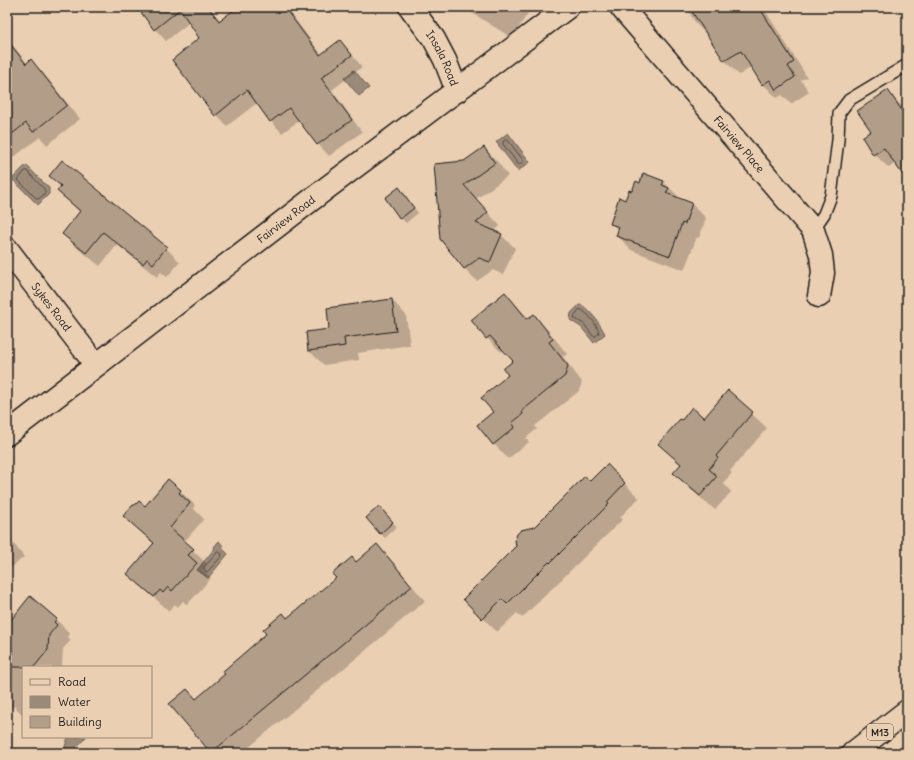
<svg xmlns="http://www.w3.org/2000/svg" width="914" height="760" font-family="Delius,sans-serif">
  <rect width="100%" height="100%" fill="#ebcfb2"/>
  <filter id="ink" filterUnits="userSpaceOnUse"><feTurbulence type="fractalNoise" baseFrequency=".025" numOctaves="2"/><feDisplacementMap in="SourceGraphic" scale="8" xChannelSelector="R" yChannelSelector="G"/><feConvolveMatrix kernelMatrix="1 2 1 2 8 2 1 2 1" color-interpolation-filters="sRGB"/></filter>
  <g filter="url(#ink)">
    <path fill="#9c8a79" stroke="#695e54" d="M354,70L369,88L359,96L344,78Z
      M508,133L530,162L518,171L496,142Z
      M26,165L49,188V194L38,205L12,179Z
      M579,305H582C592,313 599,322 605,334L594,343L581,327L570,320L571,313Z
      M219,541L223,546L222,548L228,554L208,578L197,570L215,548L214,547Z
      M68,737H86L71,753H60L65,747Z"/>
    <path fill="#0003" d="M138,7H209L221,21L239,7H286L322,55L340,41L351,53L362,67L332,90L362,132L329,156L318,144L300,120L282,133L271,121L257,103L227,126L216,115L200,38L190,22L166,41L155,29Z
      M459,7H532L512,38L469,11L466,13Z
      M686,7H763L807,77L801,80L809,92L791,104L782,95L777,98L763,84L752,67L739,75L725,61L710,38L696,24Z
      M7,38L27,63L31,61L44,74L80,119L47,145L40,137L9,161L7,158Z
      M887,91L902,106L907,113V177L896,163L889,168L874,154L872,131Z
      M484,148L497,161L508,176L476,199L500,226L493,232L501,235L515,248L503,275L493,270L477,281L464,268L441,239L464,162Z
      M50,176L166,248L180,262L167,277L161,272L157,277L117,245L100,266L77,248L63,234L80,212L58,191L62,187Z
      M663,181L678,196V199L692,204L706,218L699,238L697,237L684,270L631,250L617,235L619,231L611,223L626,201L640,184Z
      M403,193L418,213L406,223L401,218Z
      M505,293L529,319L534,316L548,330L567,354L563,357L582,382L579,391L535,426L537,429L526,438L529,442L508,459L494,444V412L515,361L504,350L501,352L487,338Z
      M392,300L406,315L410,345L358,353L359,360L324,365L309,351L330,330Z
      M728,392L767,428L730,471L732,473L723,483L731,492L715,510L689,488L675,473L681,465L659,444L682,421L704,419Z
      M607,466L639,498L620,517L623,519L522,618L517,613L497,632L464,599L534,528L590,482Z
      M168,480L195,505L193,508L204,519L184,542L207,564L203,570L211,578L187,605L183,601L178,607L175,604L169,611L128,574L154,544L124,516L145,507Z
      M384,512L397,527L385,538L380,533Z
      M7,535L24,557L12,567L7,561Z
      M377,545L391,560L425,601L242,753H213L170,704L196,700L287,619Z
      M56,619L70,634L68,637L71,640L63,649L62,665L60,667H23V715L14,706L7,713V626Z"/>
    <g fill="none" stroke-linecap="round" stroke-linejoin="round">
      <path stroke="#4f4841" stroke-width="1" d="M507,139L523,160V162L520,164H518L503,144V142Z
        M27,171L45,190V193L39,199L36,198L18,180L24,172Z
        M580,309C588,313 597,324 599,333L596,336H593L584,324L574,318L575,315Z
        M218,552L221,553L222,556L208,571L206,572L204,568Z"/>
    </g>
    <path fill="#b29d89" stroke="#1c1c1c" d="M137,7H208L219,21L238,7H284L320,55L340,40L352,55L321,78L352,120L317,145L289,108L270,122L247,90L215,116L172,60L199,38L180,9L154,30Z
      M689,7H759L794,62L788,66L795,77L776,90L770,80L762,85L741,51L724,61Z
      M7,40L26,64L31,59L67,105L33,132L26,123L7,138Z
      M888,90L907,118V181L884,148L873,155L862,137L871,131L857,111Z
      M484,147L495,163L464,185L488,212L476,223L502,234L490,262L479,258L464,269L440,239L434,164L464,161Z
      M62,160L167,247L153,264L147,259L143,264L103,232L86,253L62,234L80,211L57,191L61,186L49,176Z
      M643,173L664,181L662,185L669,188L666,193L692,203L685,224L682,223L670,256L616,236L619,227L610,224L619,197L625,200L629,190L632,191L636,181L640,183Z
      M399,187L414,208L400,219L385,198Z
      M505,292L527,319L534,314L553,339L549,342L568,366L565,376L522,411L523,414L512,423L515,427L493,445L477,425L493,412L481,398L508,375L503,369L513,361L490,336L486,339L471,320Z
      M392,299L396,331L344,338L345,346L308,351L306,332L329,329L327,308Z
      M728,390L753,412L716,456L718,458L709,469L717,476L700,496L673,473L681,464L658,444L680,419L682,420L692,407L704,418Z
      M607,464L625,483L607,502L609,504L550,563L549,562L507,604L502,599L482,619L463,599L516,546L515,540L517,534L521,530L534,527L585,476L590,481Z
      M168,479L181,490L179,493L190,503L170,528L194,549L188,555L197,563L172,591L168,587L163,593L160,590L154,597L127,574L154,543L123,516L133,505H135L139,501L145,506Z
      M379,506L393,522L380,534L366,518Z
      M377,544L412,586L211,753L169,704L187,689L196,699L225,674L222,672L266,634L263,630L283,613L287,618L336,578L332,574L352,557L356,562Z
      M30,596L57,619L54,622L57,625L49,635L48,650L34,667H7V625Z"/>
    <g fill="none" stroke-linecap="round" stroke-linejoin="round">
      <g stroke="#1c1c1c" stroke-width="14">
        <path id="service" d="M813,230L824,214L831,196L838,140L839,113L849,100L907,65"/>
      </g>
      <g stroke="#1c1c1c" stroke-width="25">
        <g id="minor">
          <path id="s1" d="M410,7L434,39L445,60L457,91"/>
          <path id="s2" d="M621,7L813,230L821,255L823,273L819,296"/>
          <path id="s3" d="M7,249L96,365"/>
          <path id="s4" d="M7,434L328,187L568,7"/>
        </g>
      </g>
      <g stroke="#1c1c1c" stroke-width="25">
        <path id="motorway" d="M853,753L907,711"/>
      </g>
      <use href="#service" stroke="#ebcfb2" stroke-width="11"/>
      <use href="#minor" stroke="#ebcfb2" stroke-width="22"/>
      <use href="#motorway" stroke="#ebcfb2" stroke-width="22"/>
    </g>
  </g>
  <g text-anchor="middle" dominant-baseline="central" stroke-width="4" stroke-linejoin="round" paint-order="stroke">
    <rect fill="#ebcfb2" stroke="#5a5249" stroke-width="1" x="867" y="724" width="26" height="16" rx="3"/>
    <g font-size="10" font-weight="bold" fill="#1c1c1c">
      <text x="880" y="732">M13</text>
    </g>
    <g font-size="11" fill="#1c1c1c" stroke="#ebcfb2">
      <text stroke="none"><textPath href="#s1" startOffset="61">Insala Road</textPath></text>
      <text stroke="none"><textPath href="#s2" startOffset="181">Fairview Place</textPath></text>
      <text stroke="none"><textPath href="#s4" startOffset="352">Fairview Road</textPath></text>
      <text stroke="none"><textPath href="#s3" startOffset="73">Sykes Road</textPath></text>
    </g>
  </g>
  <rect width="914" height="760" fill="none" stroke="#ebcfb2" stroke-width="24"/>
  <rect x="12" y="12" width="890" height="736" fill="none" stroke="#1c1c1c" stroke-width="1.5" filter="url(#ink)"/>
  <rect x="22" y="666" width="130" height="72" fill="#ebcfb2" stroke="#988776"/>
  <rect x="30" y="679" width="20" height="6" fill="#ebcfb2" stroke="#988776"/>
  <text x="58" y="686" font-size="12" fill="#1c1c1c">Road</text>
  <rect x="30" y="696" width="20" height="12" fill="#9c8a79" stroke="#988776"/>
  <text x="58" y="706" font-size="12" fill="#1c1c1c">Water</text>
  <rect x="30" y="716" width="20" height="12" fill="#b29d89" stroke="#988776"/>
  <text x="58" y="726" font-size="12" fill="#1c1c1c">Building</text>
</svg>
